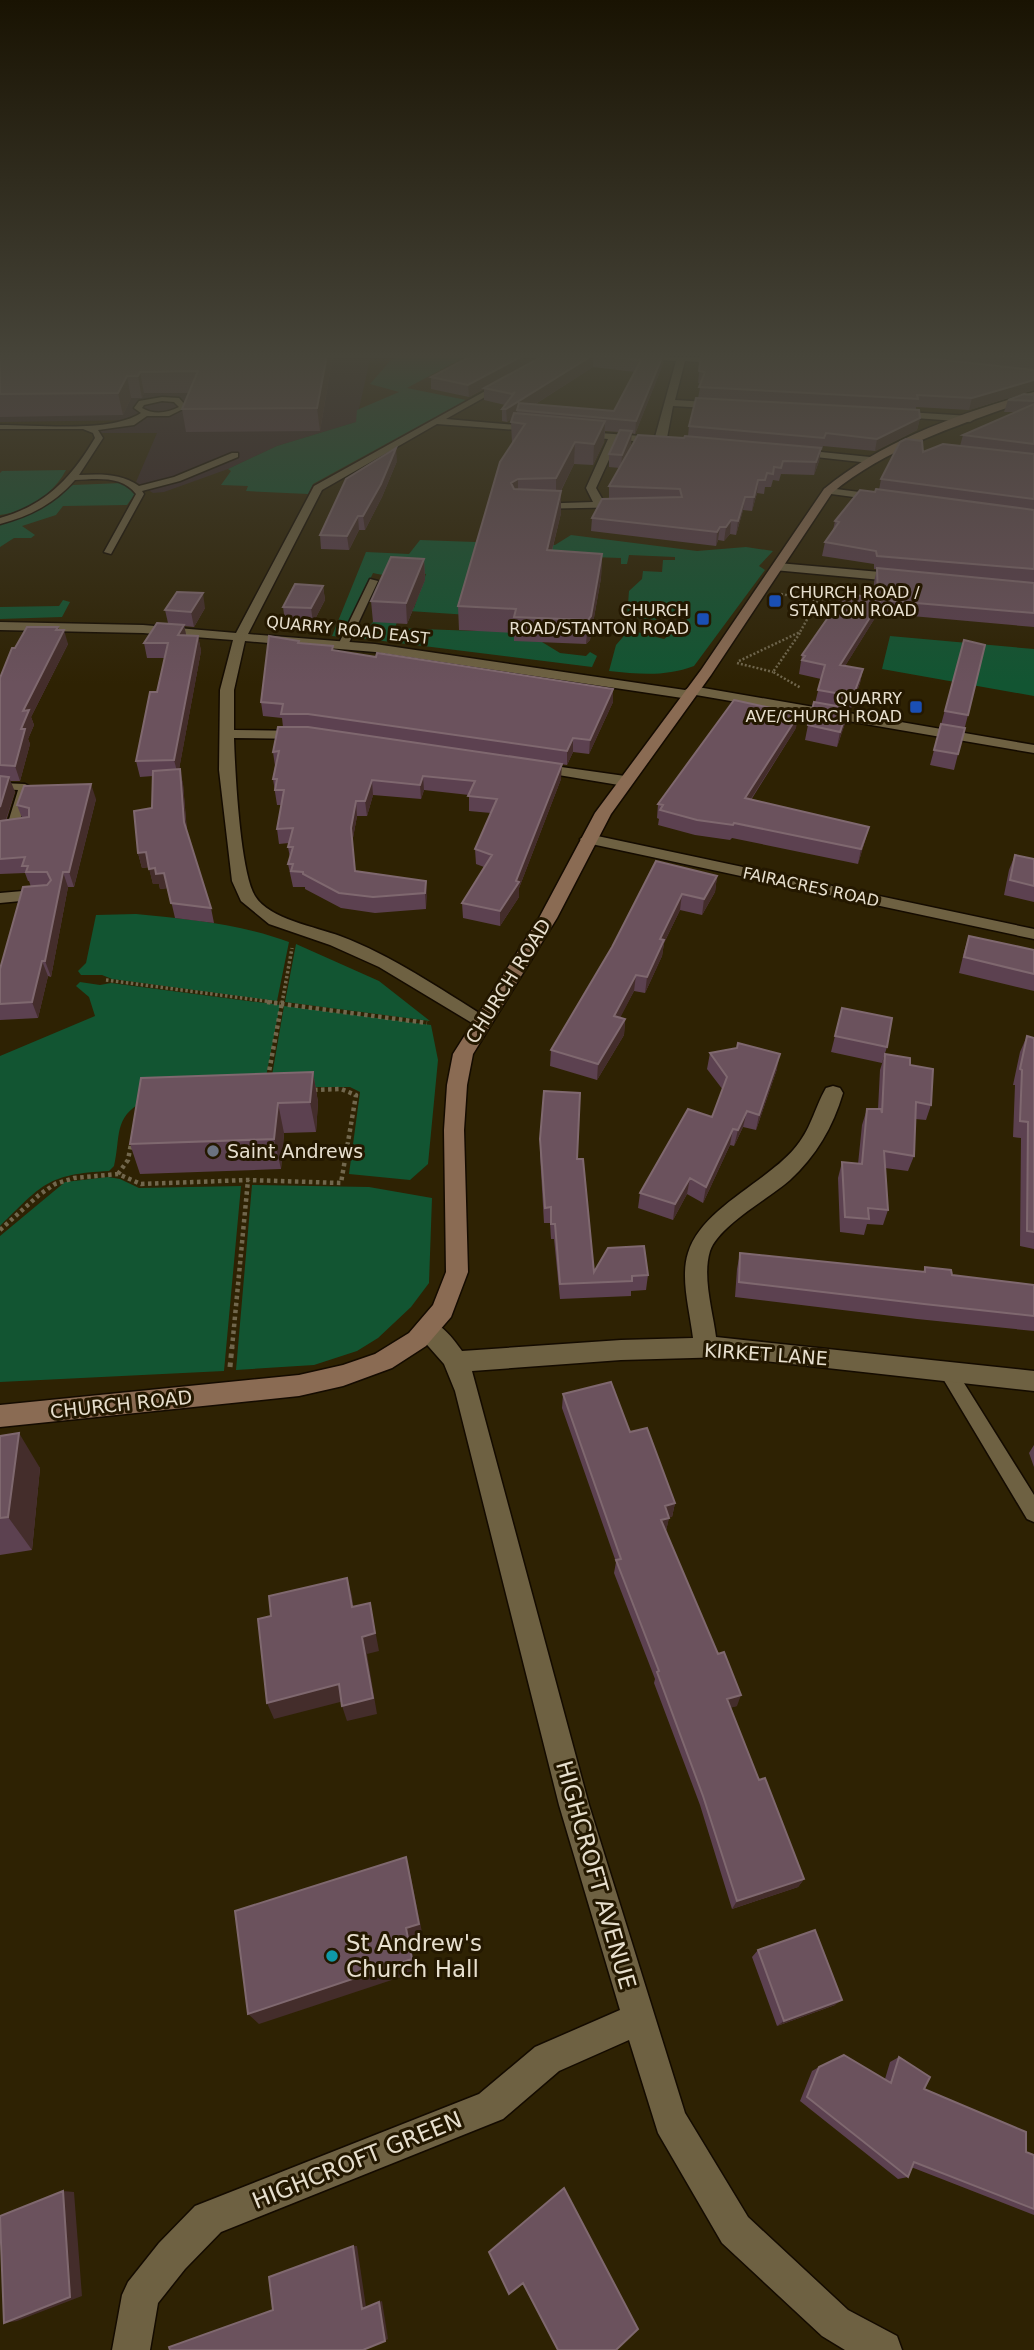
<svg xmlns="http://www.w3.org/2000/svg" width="1034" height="2350" font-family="'DejaVu Sans',sans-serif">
  <rect width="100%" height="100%" fill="#2e2203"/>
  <path fill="#38252a" d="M0,355H371L356,422L277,446L228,469L164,492L153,493L136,482L157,433H102L99,430L133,425L142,420L0,422Z"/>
  <path fill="#125532" d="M400,355H468L407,388L466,400L313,484L308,494L246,491L248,486L221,485L231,471L228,469L277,446L356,422L357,410L399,392L370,384L391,360Z
    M66,470C54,494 26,512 0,515V473L2,471Z
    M122,483L135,494L127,505L63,506L56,515L22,526L35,535L31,538H14L0,547V522L43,506L73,485Z
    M571,535L697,551L746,547L773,551L759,566L765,570L694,666C665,677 639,674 609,671L616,645L629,630L664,639L676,630H684L688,616L660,613L656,620L627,617L629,591L642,579L643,571L662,572L663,560H675V557L629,555L627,564H621V558L592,557L542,642L560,653L586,656L590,652L597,656L592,667L359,638L373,622L399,616L395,628L476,631L469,615L409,611L414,608L426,574C407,573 391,578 373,573L343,637L332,636L366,552L409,554L420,540L555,545Z
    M63,600L70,602L62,617L0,619V607L59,606Z
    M890,636L1034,649V696L882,669Z
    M136,914C188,919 240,924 289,942L277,1001L112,979L102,975H81L78,971L86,963L96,915Z
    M296,944L379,981L430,1021L285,1002Z
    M80,982L100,985L111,983L280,1005L264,1087L143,1102C113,1117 121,1137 114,1166L109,1171C47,1174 42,1185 0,1226V1056L95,1016L89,997L76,986Z
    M284,1006L431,1025L438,1060L428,1164L410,1180L349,1174L360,1092L350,1087H270Z
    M108,1177L120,1179L139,1188L241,1186L224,1371L0,1382V1236L65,1182Z
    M252,1185L369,1187L432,1198L429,1283L411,1307L378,1338L357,1351L314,1365L236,1370Z"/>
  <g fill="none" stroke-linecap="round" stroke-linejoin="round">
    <g stroke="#140b00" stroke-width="3">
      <path id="service" d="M162,397L179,398L187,407L169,416H147L134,425L98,430L103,438L79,475C100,474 121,473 139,486L174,477L232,453H238V457L180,481L142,491L144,494L111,554L104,552L136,494C122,475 95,479 75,480C54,504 30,516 0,524V518C46,505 71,478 95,438L93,433L83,429H0V425C39,425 110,433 141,413L134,408L139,401ZM162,401L174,402L179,407C167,413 154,415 142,408L144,405Z
        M370,579L378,581L348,645L340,647L338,645Z
        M0,783L25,784L31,787L16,832L12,833L6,829L18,790L0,789Z
        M948,1364L954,1367L1034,1495V1522L1027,1519L942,1377L939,1372L942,1367Z"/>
    </g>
    <g stroke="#140b00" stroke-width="3">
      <path id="minor" d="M550,355H560L446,419L540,427L545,430L544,432L437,424L322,490L248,634L375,644L685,690L692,686L1034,745V753L696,695L689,699L375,652L245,641L234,690V730L304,731L311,735L304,739L234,738C235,770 240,871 255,896C269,919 316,927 340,936C393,956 440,989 489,1019L491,1023L489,1027L482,1029L379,967L330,945L269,924L241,901L232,881L219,770L220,690L233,640L143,633L0,630V622L143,625L236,633L314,486Z
        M619,355L731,359L732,361L728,364L685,361L675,400L723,403L728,406L723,409L673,406L666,443L618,440L596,488L604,502H628L634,505L632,507L530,509V505L534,504L593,502L586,488L608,439L576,436L571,433L572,431L655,437L676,361L623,358Z
        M891,411L970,416L975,419L970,422L888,416L886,414Z
        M792,449L870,457L875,460L870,463L788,454V450Z
        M828,488L883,495L888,498L883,501L824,493V489Z
        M533,763L625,776L633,781L625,786L528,770L526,767Z
        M588,834L1034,929V939L582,842L580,839Z
        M46,889L52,890L54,894L52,898L0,903V893Z
        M833,1086L840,1088L843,1093C833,1127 816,1156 790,1180C770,1198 719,1225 710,1251C702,1277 713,1312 716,1337L1034,1371V1391L728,1357L621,1360L472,1371L589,1805L685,2113L748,2217L848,2310L897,2336L902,2350H845L822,2336L722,2243L658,2133L629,2040L559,2071L503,2119L221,2232L185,2269L158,2303L150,2350H112L122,2295L128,2282L159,2243L195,2206L479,2094L535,2047L620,2010L559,1805L455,1391L444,1364L414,1330L418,1323C437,1316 452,1337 462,1351L621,1340L693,1338C690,1312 680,1278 688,1253C701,1209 765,1183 794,1149C811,1130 814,1109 826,1088Z"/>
    </g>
    <g stroke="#140b00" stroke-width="3">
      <path id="tertiary" d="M778,563L903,574L909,578L903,582L774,570V564Z"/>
    </g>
    <g stroke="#140b00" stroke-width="3">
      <path id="secondary" d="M1034,392V398C964,424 890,445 832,493L711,675L611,814L557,918L473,1054L467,1085L464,1130L468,1272L451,1317L426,1346L392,1368L343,1386L299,1396L0,1427V1405L299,1375L343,1365L375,1354L409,1333L433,1305L446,1272L444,1130L447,1085L453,1054L539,918L595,813L701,670L824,489C883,440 961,413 1034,392Z"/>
    </g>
    <path stroke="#71674d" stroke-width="2.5" stroke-dasharray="2 2" stroke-linecap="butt" d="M781,594L818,601
      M800,633L773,672L801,688
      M739,661L800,632L818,600L848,594
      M737,663L773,672"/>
    <path stroke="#71674d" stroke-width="3.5" stroke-dasharray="2.5 2.5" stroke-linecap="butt" d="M106,980L280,1003
      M282,1003L292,948"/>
    <path stroke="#71674d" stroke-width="4.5" stroke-dasharray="3.5 3.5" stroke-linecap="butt" d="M267,1002L427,1023
      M268,1077L282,1002
      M118,1174L128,1160L131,1144
      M0,1230L39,1195L55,1184L74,1178L118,1174L141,1184L248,1180L341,1183L356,1095L341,1089L312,1090
      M232,1348L248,1180"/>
    <path stroke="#71674d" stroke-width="5" stroke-dasharray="4.5 4.5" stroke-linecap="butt" d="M230,1367L232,1347"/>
    <use href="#service" fill="#6e6142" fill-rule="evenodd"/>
    <use href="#minor" fill="#6e6142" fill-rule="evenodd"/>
    <use href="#tertiary" fill="#6e6142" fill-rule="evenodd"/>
    <use href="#secondary" fill="#8a6b53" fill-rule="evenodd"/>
  </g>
  <path fill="#5c4150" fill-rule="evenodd" d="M0,355H333L320,431L186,432L182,409L189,393H144L142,398H131L123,415L0,417Z
    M545,355H664L663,364L635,434L631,433V444L624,460L688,436L689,426L698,398L701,383H698L701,355H1034V390L969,410L916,407V409L920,418L917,430L875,451L823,446L822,450H821L819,461L814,475L781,474L779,481L773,480L771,487H765L764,494L757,493L752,511L743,510L736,535L730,534L724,541L718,540L716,546L591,531L592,518L609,499V486L620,468L609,467V454L619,432L605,431L604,442L593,465L574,464L561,491V513L552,551L602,554L601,578L590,640L586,644L514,641V633L459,630L458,606L512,443L511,422L512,418L507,422L502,421V409L505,405L484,400V389L469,397L431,389V377ZM593,367L635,372L614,411L534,405Z
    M1034,395V627L878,613L845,666L863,669L860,683L850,711L848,710L845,723L837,747L805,740L808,725L815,703L821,679L799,674L802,655L874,598V582L877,569H874V564L822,556L825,542L833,530L835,521L879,490L881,479L923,452L960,446L963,435L1016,412H1004L1008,400Z
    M397,461L382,497L365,530H359L349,550L321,549L320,535Z
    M424,559L425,580L407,624L373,622L371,601Z
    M323,586L325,600L313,623L285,621L283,607Z
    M205,608L194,627L184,626L186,635L198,636L201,651L179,769L183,784L187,831L211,908L214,923L175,918L168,888L160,889L159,884H153L149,867L142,868L138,853L152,808L153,776L140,777L136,761L157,692L165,658H147L144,643L168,623L165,610Z
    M58,627L59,630L68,644L31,717L34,725L28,739L30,744L20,781H10L15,792L6,821L22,818L17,805L96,799L74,887H68L51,977L48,976L38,1018L0,1020V969L31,887L29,881H28L25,873L0,874V678L15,648Z
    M964,640L968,715L954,770L930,765Z
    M299,641L300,643L333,646V650L376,657L613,689V702L589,754L573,752L567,765L520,758L561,779L519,888V897L500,926L463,918L462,903L484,867L476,864L475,849L491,813L469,811V795L424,790L421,799L373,795L367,816H357L352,843L355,871L426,881V909L375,913L341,908L305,889V887H293L288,864L290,858L288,847L289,843L279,844L277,829L281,805H277L273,779L275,766L273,752L283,727L282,718L263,716L261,702Z
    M796,728L751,800L869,827L858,864L732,838L730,840L695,835L658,825L659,819L657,818L658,804Z
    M1015,855L1034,859V902L1004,895L1009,870Z
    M656,861L717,876L715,892L702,915L680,910L664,943L662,956L645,993L634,991L620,1017L625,1019L624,1035L597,1080L550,1066L551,1050L612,947Z
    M969,936L1034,950V991L959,973L964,952Z
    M842,1008L887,1047L882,1063L831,1052Z
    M1027,1036L1034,1038V1249L1020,1246L1021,1138L1013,1137L1015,1085H1013L1020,1052Z
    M710,1053L777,1069L756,1130L743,1127L734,1146L730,1145L703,1203L687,1194L673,1220L638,1208L640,1193L712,1117L723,1090L707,1069Z
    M885,1054L910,1065L931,1105L926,1120L915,1119L914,1156L908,1171L885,1168L888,1210L883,1225L867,1224L864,1235L840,1232L838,1178L842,1162L858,1164L862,1125L867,1109H878L880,1070Z
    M313,1072L318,1102L316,1132L284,1133L281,1169L140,1174L130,1144Z
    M540,1139L577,1159L594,1272L648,1275L646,1290L631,1291V1296L560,1299L554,1239H551L550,1223H544L540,1155Z
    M740,1253L923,1272L925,1267L952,1275L1034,1285V1331L917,1319L735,1297L737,1269Z
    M563,1394L630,1432L675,1503L672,1517H669L666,1531L737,1706L730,1707L759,1780L804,1879L798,1887L732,1909L700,1805L654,1683L655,1679L614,1573L616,1562L562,1408Z
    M0,1436L40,1468L32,1550L0,1555Z
    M1034,1445V1467L1029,1453Z
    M758,1950L835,2005L777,2026L752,1957Z
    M899,2057L924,2089L1026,2152L1034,2155V2215L911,2167L908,2177L898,2179L800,2101L812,2071L819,2067L885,2079L890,2062Z"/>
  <path fill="#442d2b" d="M327,355H333L320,431L317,408Z
    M524,355H545L469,397L468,385Z
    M593,355V367L524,411L517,410V415L507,422L506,409L512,406V394Z
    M663,355H664L663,364L635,434L636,421Z
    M140,372L144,393L142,398L138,376Z
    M127,376L131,398L123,415L118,393Z
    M1034,380V390L969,410L972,398Z
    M920,418L917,430L875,451L877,439Z
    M605,421L604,442L593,465L594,444Z
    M632,431L631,444L621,468L622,455Z
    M575,442L574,464L556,500V478Z
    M396,448L397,461L382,497L365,530L363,516Z
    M821,448L819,461L814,475L816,462Z
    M518,479V501L511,483Z
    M758,480L757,493L752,511L754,497Z
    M561,491V513L546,574L547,550Z
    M745,497L743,510L736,535L738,521Z
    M358,516L359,530L349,550L347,536Z
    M731,520L730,534L724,541L726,527Z
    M720,527L718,540L716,546L717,532Z
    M602,554L601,578L590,640L586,644L588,620Z
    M424,559L425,580L407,624L406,603Z
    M323,586L325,600L313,623L311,608Z
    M203,593L205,608L194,627L191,612Z
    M881,600L878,613L837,679L840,665Z
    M184,625L187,639L178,635Z
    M58,627L61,637L64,630L68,644L31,717L34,725L28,739L30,744L20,781L15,766L21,729L23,711Z
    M198,636L201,651L178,775L174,760Z
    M863,669L860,683L850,711L853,696Z
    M613,689V702L589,754L590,740Z
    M848,708L845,723L837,747L840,732Z
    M799,714L796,728L742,813L745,798Z
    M573,738V752L567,765V751Z
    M562,764L561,779L519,888V897L500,926V911L516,881Z
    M180,769L183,784L187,837L184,822Z
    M423,776L424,790L421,799L420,785Z
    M9,777L15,792L5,822L0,824V807Z
    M372,780L373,795L367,816L365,801Z
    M91,784L96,799L74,887L69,872Z
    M356,801L357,816L352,843L351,828Z
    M869,827L865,841L858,864L861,849Z
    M146,852L150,867L142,868L138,853Z
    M155,868L164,873L168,888L160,889L159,884H153L149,869Z
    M63,872L68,887L51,977L45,961Z
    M717,876L715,892L702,915L704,899Z
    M426,881L427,897L426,909L425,893Z
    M682,894L680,910L664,943L662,956L645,993L647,977L660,939Z
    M42,961L48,976L38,1018L32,1002Z
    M636,975L634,991L613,1032L614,1016Z
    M625,1019L624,1035L597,1080L598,1064Z
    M780,1054L777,1069L756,1130L759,1115Z
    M313,1072L318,1102L316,1132L310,1102Z
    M278,1103L284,1133L281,1169L274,1139Z
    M747,1111L743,1127L734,1146L738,1130Z
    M733,1129L730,1145L703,1203L706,1187Z
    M690,1178L687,1194L673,1220L675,1204Z
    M19,1433L40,1468L32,1550L8,1517Z
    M675,1503L672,1517L662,1519L665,1506Z
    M669,1518L666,1531L658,1533L661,1520Z
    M347,1578L352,1596L356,1625L352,1607Z
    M370,1603L379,1651L367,1654L377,1714L347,1721L342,1706L362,1637Z
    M339,1684L344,1701L274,1719L267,1703Z
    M741,1695L737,1706L723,1710L727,1699Z
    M406,1857L410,1873L423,1937L410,1941L416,1972L259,2024L248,2014L406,1928Z
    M804,1879L798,1887L732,1909L737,1901Z
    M842,2000L835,2005L777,2026L784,2021Z
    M63,2191L74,2192L82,2296L17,2321L4,2323Z
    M353,2246H357L366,2307L362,2309Z
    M382,2301L388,2339L385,2341L379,2302Z"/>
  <path fill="#6b525d" stroke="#7f686f" stroke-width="2" d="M0,355H327L317,408L182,409L198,371L140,372L138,376H127L118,393L0,394Z
    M473,355H524L468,385L431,377Z
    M545,355H663L636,421L517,410L519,403L614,411L641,360L593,355L506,409H502L515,392L512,394L484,388Z
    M701,355L934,359L1034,370V380L972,398L917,395L918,399L699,387L705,372L699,371Z
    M994,355H1034V359Z
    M1024,394L1034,395V401L1008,400Z
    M696,398L919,410L920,418L877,439L826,433L824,438L689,426Z
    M1034,404V444L963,435Z
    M514,413L605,421L594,444L575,442L556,478L518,479L511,483L514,489L561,491L547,550L602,554L591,616L588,620L514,617L516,609L458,606L500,462L525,424L511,422Z
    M620,430L632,431L622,455L609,454Z
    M638,435L684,438L685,436L821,448L816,462L783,461L781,468L774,467L773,474L767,473L765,480H758L754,497H745L738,521L731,520L726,527H720L717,532L592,518L602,499L682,497L680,489L609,486Z
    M906,439L922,441L923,452L943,444L1034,454V499L881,479L900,442Z
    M396,448L381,484L363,516H358L347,536L320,535L346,479Z
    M876,489L1034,510V569L877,556L876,551L825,542L839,522L835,521L860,490L875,492Z
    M391,557L424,559L406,603L371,601Z
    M877,568L1034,583V613L881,600L840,665L863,669L853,696L818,690L825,665L802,660L805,656L802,655L845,593L878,599Z
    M295,584L323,586L311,608L283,607Z
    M177,592L203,593L191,612L165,610Z
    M157,623L184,625L178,635L198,636L174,760L136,761L150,692H157L168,643H144Z
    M27,627H58L56,630H64L23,711L29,710L21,729H25L15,766L0,765V678L12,648H15Z
    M269,636L299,641L298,643L333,646L332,650L376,657L377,653L613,689L590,740L573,738L567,751L308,714H281L283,704L261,702Z
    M964,640L985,645L968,715L945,711Z
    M734,700L799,714L745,798L869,827L861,849L734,823L733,825L697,820L660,810L663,805L658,804Z
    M814,702L848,708L840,732L808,725Z
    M941,724L965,728L958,754L934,750Z
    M278,727H308L562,764L516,881L519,882L500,911L462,903L492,855L475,849L497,799L468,796L475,781L423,776L420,785L372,780L365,801H356L351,828L355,871L426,881L425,893L373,897L339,893L303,874V872L291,871L293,864H288L293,847H288L293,828L277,829L284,790H275L277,779H273L279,751L273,752Z
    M180,769L184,822L211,908L171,903L164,873L156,874L155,868L149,869L146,852L138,853L134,811L152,808L153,771Z
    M0,776L9,777L0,807Z
    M91,784L69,872H63L45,961H42L32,1002L0,1004V969L23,887L47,885L51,880L47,872H26L28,866H22L25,857L0,859V821L29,817V808L17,805L24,786Z
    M1015,855L1034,859V886L1010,880Z
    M656,861L717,876L704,899L682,894L660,939L664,940L647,977L636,975L614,1016L625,1019L598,1064L551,1050L612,947Z
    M969,936L1034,950V974L964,957Z
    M842,1008L892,1018L887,1047L835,1036Z
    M1027,1036L1034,1038V1232L1027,1231L1028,1122L1020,1121L1022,1070L1020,1069Z
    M738,1043L780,1054L759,1115L747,1111L738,1130L733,1129L706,1187L690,1178L675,1204L640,1193L688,1109L712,1117L727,1077L710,1053L737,1048Z
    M885,1054L910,1058V1065L933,1069L931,1105L916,1102L914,1156L884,1151L888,1210L868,1208L869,1219L845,1217L842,1162L862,1164L867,1109H881L882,1113Z
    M313,1072L310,1102L278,1103L274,1139L130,1144L141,1078Z
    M544,1091L580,1093L577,1159H583L594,1272L608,1248L644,1246L648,1275L632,1276V1281L560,1284L555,1224H551V1207L545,1208L540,1139Z
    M740,1253L925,1272V1267L951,1270L952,1275L1034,1285V1316L924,1304L739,1282Z
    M611,1382L630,1432L647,1428L675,1503L665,1506L669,1518L661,1520L718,1654L724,1652L741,1695L727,1699L759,1780L765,1778L804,1879L737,1901L703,1796L657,1672L659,1671L616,1560L621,1559L563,1394Z
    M19,1433L8,1517L0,1518V1436Z
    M347,1578L352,1607L370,1603L375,1633L362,1637L373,1698L342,1706L339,1684L267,1703L258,1619L271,1616L269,1596Z
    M406,1857L419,1924L406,1928L412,1959L248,2014L235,1911Z
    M815,1930L842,2000L784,2021L758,1950Z
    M844,2055L891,2083L899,2057L930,2077L924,2089L1026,2132V2152L1034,2155V2209L914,2162L908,2177L807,2097L819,2067Z
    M564,2188L638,2329L616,2350H558L523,2283L509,2294L489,2252Z
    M63,2191L70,2297L4,2323L0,2216Z
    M353,2246L362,2309L379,2302L385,2341L363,2350H170L169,2347L273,2310L269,2277Z"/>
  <linearGradient id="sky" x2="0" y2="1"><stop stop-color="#191302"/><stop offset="0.52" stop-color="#464439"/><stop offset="1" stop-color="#464439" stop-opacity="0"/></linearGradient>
  <rect width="1034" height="684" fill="url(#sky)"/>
  <g fill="#1a4fb4" stroke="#241800" stroke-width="2.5">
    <rect x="768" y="594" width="14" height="14" rx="3.5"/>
    <rect x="696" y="612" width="14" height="14" rx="3.5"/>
    <rect x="909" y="700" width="14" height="14" rx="3.5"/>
  </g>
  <circle fill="#6b7280" stroke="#241800" stroke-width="2.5" cx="213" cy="1151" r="7"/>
  <circle fill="#0f9aa8" stroke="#241800" stroke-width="2.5" cx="332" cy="1956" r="7"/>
  <g text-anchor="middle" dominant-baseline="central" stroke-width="6" stroke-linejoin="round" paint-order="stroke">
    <g font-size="16" fill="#e7dfce" stroke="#241800" text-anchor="end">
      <text x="789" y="592" text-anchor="start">CHURCH ROAD /<tspan x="789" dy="18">STANTON ROAD</tspan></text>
      <text x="689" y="610">CHURCH<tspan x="689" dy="18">ROAD/STANTON ROAD</tspan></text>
      <text x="902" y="698">QUARRY<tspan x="902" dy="18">AVE/CHURCH ROAD</tspan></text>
    </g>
    <g font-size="16" fill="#e7dfce" stroke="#241800">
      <text transform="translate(348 630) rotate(6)">QUARRY ROAD EAST</text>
      <text transform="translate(811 887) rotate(12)">FAIRACRES ROAD</text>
    </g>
    <g font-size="19" fill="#e7dfce" stroke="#241800">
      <text transform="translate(508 981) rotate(-58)">CHURCH ROAD</text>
      <text transform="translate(766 1354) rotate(4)">KIRKET LANE</text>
      <text transform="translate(121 1404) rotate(-6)">CHURCH ROAD</text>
    </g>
    <g font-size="19" fill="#e7dfce" stroke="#241800" text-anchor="start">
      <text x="227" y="1151">Saint Andrews</text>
    </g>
    <g font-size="23" fill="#e7dfce" stroke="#241800">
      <text transform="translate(596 1875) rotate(74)">HIGHCROFT AVENUE</text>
      <text transform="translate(357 2160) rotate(-22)">HIGHCROFT GREEN</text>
    </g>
    <g font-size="23" fill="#e7dfce" stroke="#241800" text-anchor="start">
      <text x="346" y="1943">St Andrew's<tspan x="346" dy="26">Church Hall</tspan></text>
    </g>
  </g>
</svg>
